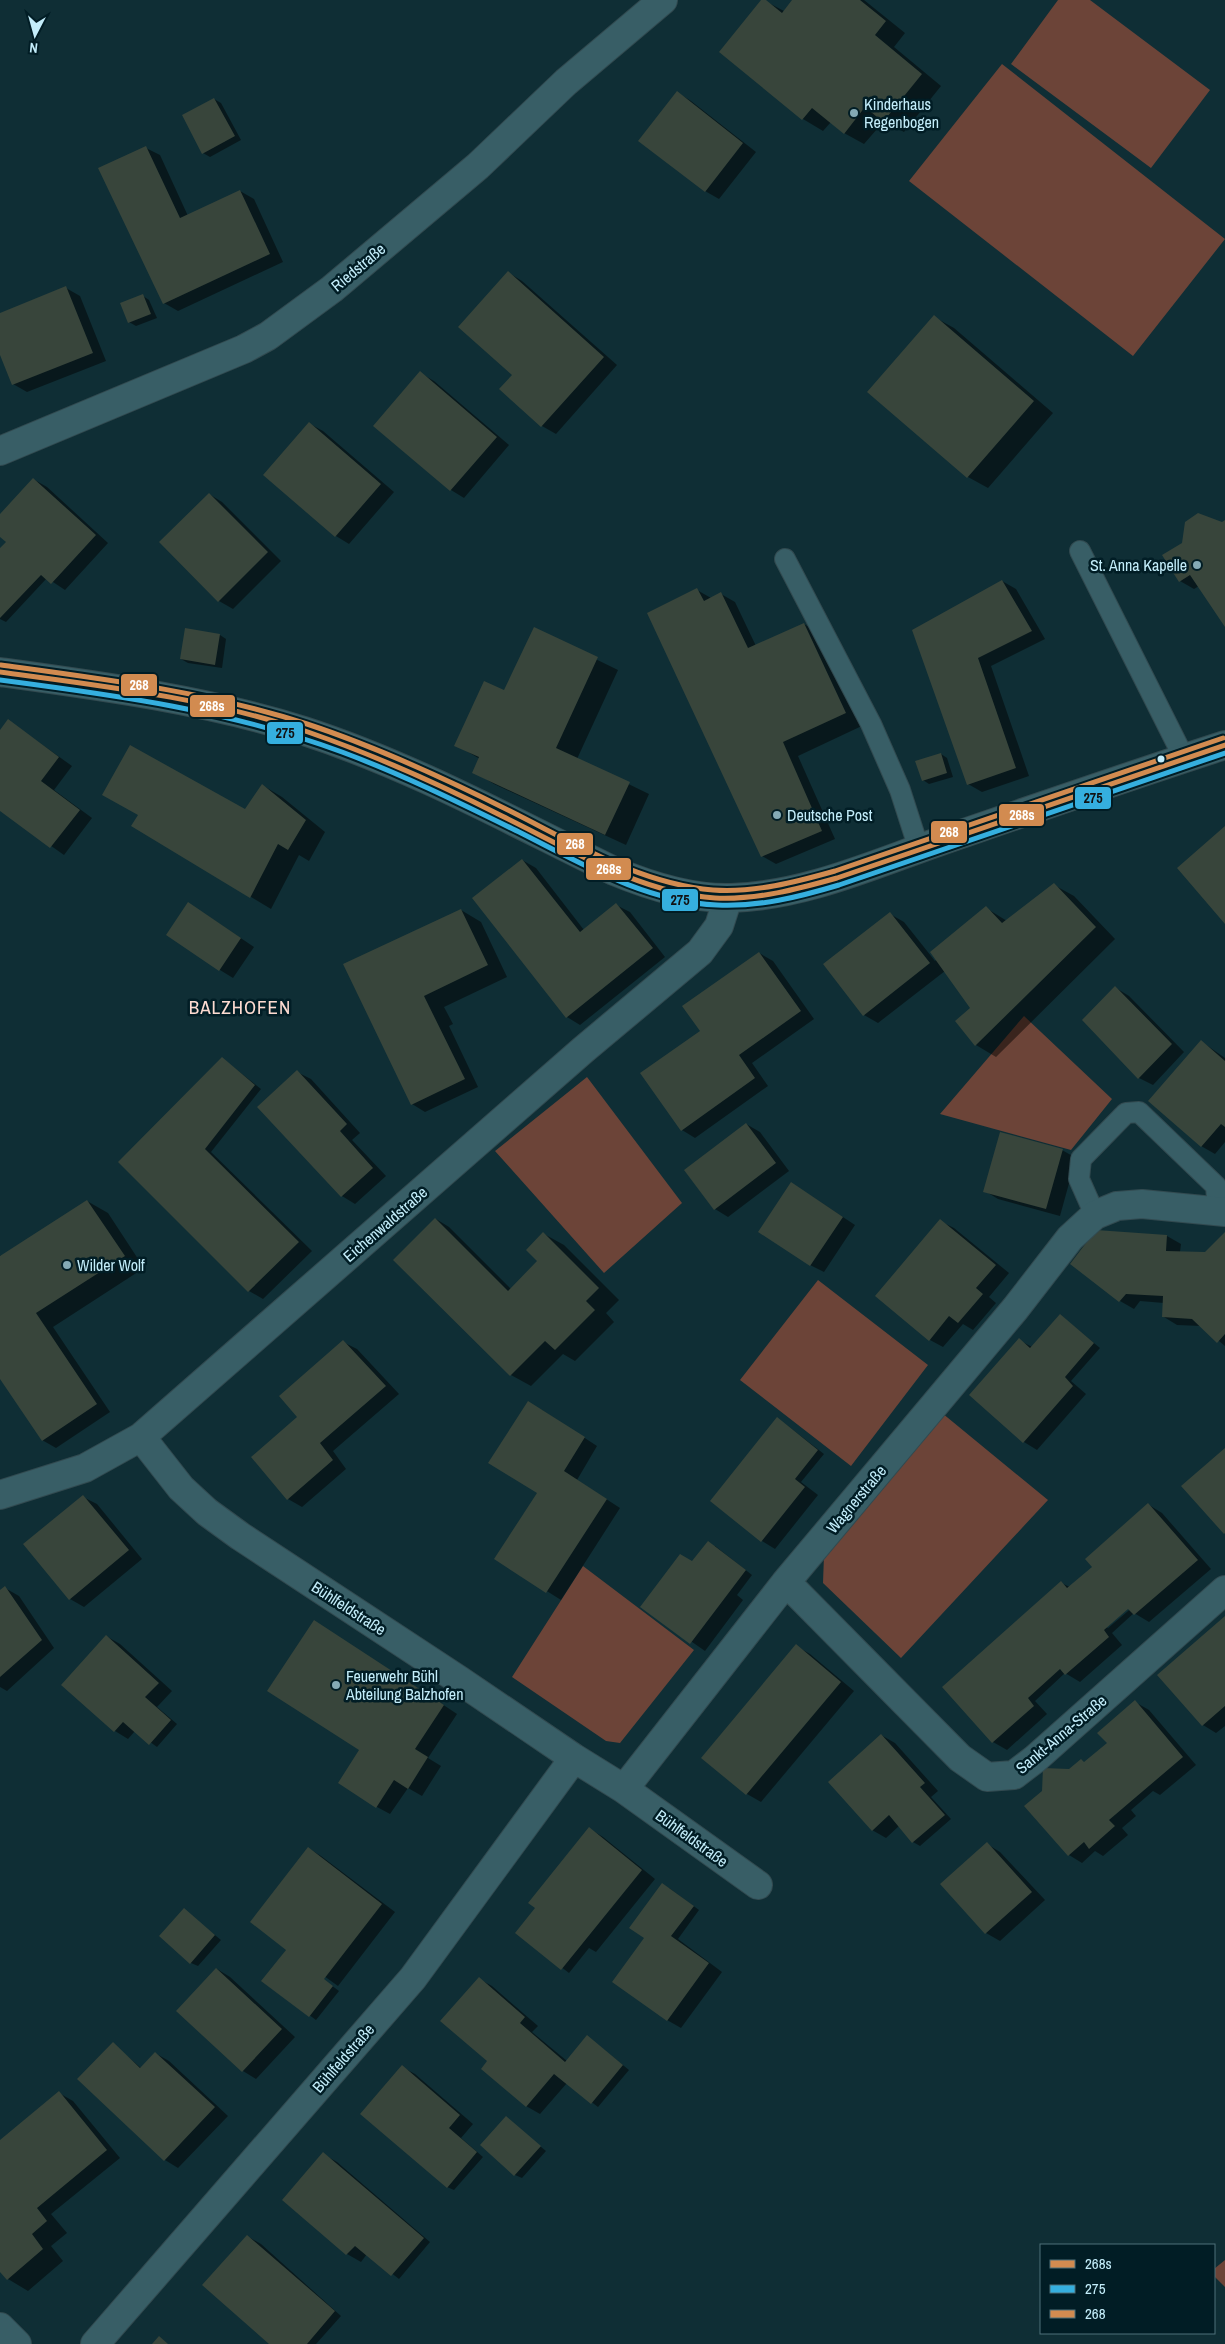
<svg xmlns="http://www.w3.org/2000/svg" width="1225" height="2344" font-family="'Archivo Narrow',sans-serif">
  <rect width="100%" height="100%" fill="#0f2e35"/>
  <path fill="#6c4438" d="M1058,0H1090L1210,90L1151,168L1011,64Z
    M1002,64L1225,239L1133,356L909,181Z
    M1024,1016L1112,1099L1071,1150L940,1114Z
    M587,1077L682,1203L604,1273L495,1151Z
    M818,1280L928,1365L851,1466L740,1380Z
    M942,1413L1048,1500L901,1658L823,1583L824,1555Z
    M583,1566L694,1650L620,1743L606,1741L512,1677Z
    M1225,2260V2287L1214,2276V2269Z"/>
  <path fill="#0007" fill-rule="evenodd" d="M763,0L784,11L794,0H864L905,33L894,47L941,86L904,132L884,121L864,144L844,133L831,122L823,131L803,119L720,52Z
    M678,93L691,101L756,152L719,199L705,191Z
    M214,99L221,103L241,140L210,157L203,153Z
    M146,148L160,155L188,216L240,191L254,199L283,262L178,311L164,303L100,169Z
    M509,273L522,281L617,365L556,434L542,426L514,375Z
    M66,288L80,296L106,361L27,392L13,384L0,352V314Z
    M143,296L149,300L157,318L136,326L129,322Z
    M934,317L954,328L1053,413L988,488L968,477Z
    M420,373L434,381L509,445L464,498L451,490Z
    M310,424L323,431L394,492L349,544L336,536Z
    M33,479L47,487L108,543L65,590L47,578L6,622L0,619V550L11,547L0,535V516Z
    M209,494L222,502L281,561L233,609L219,601L161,542Z
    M1225,522V625L1199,586L1194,589L1180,581L1164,556Z
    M1002,581L1016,589L1045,639L991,666L1029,776L982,792L968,784L914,630Z
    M697,590L711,598L721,594L735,602L756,646L804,624L824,636L866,724L798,756L835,839L776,864L762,856L723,771Z
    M534,629L618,670L577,759L649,794L626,845L494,784L474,772L480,759L456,745L505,692Z
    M220,635L226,639L222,668L188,663L181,659Z
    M9,721L72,766L54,790L92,818L64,855L0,810V733Z
    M941,754L947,758L953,777L929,784L923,780Z
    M262,785L282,797L325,832L309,861L299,855L271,909L133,826L246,811Z
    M522,860L536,868L584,930L616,905L630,912L665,957L580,1025L567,1017Z
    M1054,885L1074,896L1115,939L996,1057L976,1045L972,1009L945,971L878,1023L864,1015L890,914L904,922L935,961L986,908L1007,921Z
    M461,910L481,922L507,977L444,1007L453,1024L449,1026L478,1087L425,1112L412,1104L380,1039Z
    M202,912L254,947L233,978L220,970Z
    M759,953L773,961L814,1019L752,1063L768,1086L695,1138L682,1130L702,1031Z
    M1116,988L1129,996L1184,1052L1153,1085L1139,1078Z
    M1202,1042L1225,1058V1142L1215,1154L1201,1146Z
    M228,1063L261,1089L211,1152L312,1251L263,1299L249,1291L120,1162Z
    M297,1072L311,1079L360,1133L352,1140L386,1176L355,1204L342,1196L259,1107Z
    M746,1124L760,1132L789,1171L728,1217L715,1209Z
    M1062,1150L1076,1158L1060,1216L998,1199L985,1191Z
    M805,1192L855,1225L824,1272L810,1265Z
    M87,1201L108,1213L144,1268L53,1327L110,1412L56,1448L42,1440L0,1377V1255L1,1257Z
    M436,1219L449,1227L511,1289L539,1261L544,1234L564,1245L619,1300L606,1313L614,1322L575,1361L563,1354L531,1386L511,1375Z
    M940,1221L954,1228L1009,1273L989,1297L996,1303L973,1330L963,1324L943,1347L930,1340Z
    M1097,1231L1167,1236L1181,1244L1180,1252L1205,1254L1225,1234V1346L1201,1326L1177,1325L1164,1317V1303L1140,1301L1134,1309L1120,1301L1071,1263Z
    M1060,1315L1100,1348L1071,1381L1086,1394L1037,1450L1024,1442L1019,1340L1032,1347Z
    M343,1342L357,1349L399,1394L333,1451L346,1469L302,1507L288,1499L299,1417Z
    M542,1410L597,1446L577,1480L620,1508L561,1600L496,1559L539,1493Z
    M784,1423L824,1454L801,1482L818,1495L775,1549L762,1541Z
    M83,1497L97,1504L142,1559L84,1607L70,1599L25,1544Z
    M1149,1505L1162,1513L1211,1569L1149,1622L1134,1613L1112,1633L1122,1645L1080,1682L1065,1673L1035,1701L1047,1714L1007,1750L993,1742L944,1687L1061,1583L1070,1587L1094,1567ZM1132,1604L1134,1606L1108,1628L1106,1627Z
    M715,1546L752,1575L737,1595L743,1600L705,1651L642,1607L693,1562Z
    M5,1588L19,1596L54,1648L7,1691L0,1687V1591Z
    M1225,1618V1726L1216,1733L1203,1725Z
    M106,1636L120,1644L172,1691L157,1707L177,1724L157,1747L135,1731L128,1739L115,1731Z
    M796,1646L810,1654L854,1691L761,1802L747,1794L702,1758Z
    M424,1692L457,1714L428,1758L441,1766L422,1796L408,1788L390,1814L377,1807L361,1750Z
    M1135,1702L1149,1710L1196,1765L1160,1795L1153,1791L1131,1810L1136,1816L1122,1828L1128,1835L1103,1856L1095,1851L1082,1863L1069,1855V1770L1085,1763L1108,1743Z
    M881,1735L895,1743L938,1791L931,1797L951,1819L920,1846L913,1842L899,1826L886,1838L872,1830Z
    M590,1829L603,1837L655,1879L596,1952L589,1948L569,1973L517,1933L537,1908Z
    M987,1844L1000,1852L1045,1900L1000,1941L986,1933L942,1884Z
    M308,1848L321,1856L395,1912L338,1986L292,1953L291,1955L339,1991L316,2020L263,1981L287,1949Z
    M669,1888L699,1910L678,1939L722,1972L681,2028L667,2020L646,1938Z
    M184,1910L221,1940L198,1966L191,1963Z
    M217,1969L230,1977L295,2037L256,2079L243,2071L178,2011Z
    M479,1979L492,1986L538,2026L532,2032L567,2061L587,2036L629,2070L598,2107L567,2083L540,2114L526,2106L489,2061Z
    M113,2044L141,2068L155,2053L169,2061L228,2116L178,2168L165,2160L79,2079Z
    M402,2067L415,2074L473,2124L461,2138L483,2157L454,2190L447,2187Z
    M59,2093L73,2101L120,2158L51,2214L67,2233L51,2246L63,2261L28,2291L8,2279L0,2270V2141Z
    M506,2118L546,2151L522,2178L515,2175Z
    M323,2154L337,2162L430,2242L399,2279L367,2254L361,2262L347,2254Z
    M247,2236L261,2244L341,2316L316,2344H271Z"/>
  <path fill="#38453b" d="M761,0H766L782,13L792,0H860L886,21L875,35L922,74L883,122L865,107L844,134L812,108L802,120L719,52Z
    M677,91L743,143L705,192L638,141Z
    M214,98L235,136L202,154L182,115Z
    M146,146L180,218L240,190L270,254L163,304L98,168Z
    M508,271L604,357L541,427L499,389L512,375L458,327Z
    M66,286L93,353L12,385L0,355V313Z
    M143,294L151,314L128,323L120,303Z
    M934,315L1034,401L967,478L867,392Z
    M420,371L497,437L450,491L373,426Z
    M309,422L381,484L335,537L263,475Z
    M33,478L96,535L51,584L41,575L0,618V548L6,542L0,537V514Z
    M209,493L268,552L218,602L159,542Z
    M1198,513L1222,522L1225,520V627L1190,575L1179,582L1162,555L1182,543L1185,522Z
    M1002,580L1032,631L978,658L1016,768L967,785L912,630Z
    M697,588L704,601L721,592L748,648L804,623L846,713L783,742L822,831L761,857L647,613Z
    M534,627L598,657L556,748L630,782L605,835L472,773L479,757L454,746L484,681L504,690Z
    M185,628L220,634L215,665L180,659Z
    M8,719L59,757L41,781L80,810L50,848L0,811V730Z
    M130,745L245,809L262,784L306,820L288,850L278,844L250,898L131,826L138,815L102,795Z
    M941,753L947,773L922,781L915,761Z
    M1225,826V924L1177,868Z
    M522,859L580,932L616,903L653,948L566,1018L472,898Z
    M1054,883L1096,927L975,1046L955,1021L970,1008L930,952L986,906L1002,923Z
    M188,902L241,938L219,971L166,935Z
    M461,909L488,965L424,996L465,1079L411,1105L343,964Z
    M890,912L930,963L863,1016L823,964Z
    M759,952L801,1011L739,1055L755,1078L681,1131L640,1073L700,1031L682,1006Z
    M1115,986L1172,1044L1138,1079L1082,1020Z
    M1201,1040L1225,1061V1127L1221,1124L1201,1147L1148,1101Z
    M222,1057L255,1085L205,1149L299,1242L248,1292L118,1162Z
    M297,1070L347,1124L340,1131L373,1168L341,1197L257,1107Z
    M746,1123L776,1163L714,1210L684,1170Z
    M1000,1132L1063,1149L1046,1209L983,1192Z
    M791,1182L843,1217L810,1266L758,1232Z
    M87,1200L125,1256L36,1313L97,1404L42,1441L0,1379V1256Z
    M435,1218L508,1291L537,1261L526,1250L543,1232L599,1288L586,1301L595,1310L555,1350L545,1341L510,1376L393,1260Z
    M940,1219L996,1265L976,1288L983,1294L958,1323L949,1316L929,1341L875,1296Z
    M1096,1230L1167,1235L1166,1251L1205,1252L1225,1232V1334L1217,1343L1192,1319L1162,1317L1163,1296L1126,1294L1119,1302L1070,1264Z
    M1060,1314L1094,1343L1065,1377L1073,1386L1023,1443L969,1395L1019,1338L1030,1348Z
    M343,1340L386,1386L320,1443L333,1460L287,1500L251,1457L297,1417L279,1396Z
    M528,1401L585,1437L564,1471L607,1499L546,1593L494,1559L537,1493L488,1463Z
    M777,1417L818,1450L795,1479L805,1487L761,1542L710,1501Z
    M1225,1448V1533L1224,1534L1181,1486Z
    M83,1495L129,1550L69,1600L23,1544Z
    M1148,1503L1198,1560L1134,1615L1128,1609L1104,1630L1109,1637L1065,1675L1060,1669L1028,1698L1034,1706L992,1743L942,1687L1061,1581L1067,1588L1092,1567L1085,1559Z
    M708,1541L746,1570L690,1644L640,1607L680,1554L692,1561Z
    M5,1586L42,1640L0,1677V1590Z
    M1225,1616V1706L1202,1726L1157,1675Z
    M314,1620L444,1705L415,1749L428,1757L408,1789L394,1780L376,1808L338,1783L359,1750L267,1691Z
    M106,1635L159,1683L145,1697L171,1720L149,1745L123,1722L114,1732L61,1685Z
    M796,1644L841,1682L746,1795L701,1758Z
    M1135,1700L1183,1757L1109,1820L1115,1826L1089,1849L1084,1842L1068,1856L1024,1806L1042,1791L1043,1768L1069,1769L1081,1759L1084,1762L1107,1743L1097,1733Z
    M881,1734L925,1783L920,1787L945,1815L912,1843L889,1815L872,1831L828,1782Z
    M589,1827L642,1870L561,1970L515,1933L535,1908L528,1903Z
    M987,1842L1032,1892L985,1934L940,1884Z
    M308,1847L382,1904L324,1979L333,1986L309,2017L261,1981L286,1950L250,1922Z
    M662,1883L694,1906L671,1936L709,1963L667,2021L612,1982L644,1938L629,1928Z
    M184,1908L215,1935L190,1964L159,1936Z
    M216,1968L282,2029L242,2072L176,2011Z
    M479,1977L525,2017L520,2023L565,2062L587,2035L623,2065L591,2104L554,2074L526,2107L481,2069L487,2061L440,2021Z
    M113,2042L140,2068L155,2052L215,2107L164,2161L77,2079Z
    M402,2065L460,2115L449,2128L477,2152L447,2188L360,2114Z
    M59,2091L107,2150L37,2208L47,2221L32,2234L43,2249L7,2280L0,2272V2140Z
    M506,2116L541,2146L514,2176L480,2145Z
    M323,2152L424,2238L391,2276L355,2246L346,2255L282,2200Z
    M247,2235L335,2311L307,2344H269L202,2285Z
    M159,2336L168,2344H152Z"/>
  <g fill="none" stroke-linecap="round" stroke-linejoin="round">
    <g stroke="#324a50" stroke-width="22">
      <path id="lane" d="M1080,551L1184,758
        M785,559L871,724L900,790L919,849
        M1095,1215L1079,1179L1081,1159L1126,1113L1139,1112L1216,1186L1218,1210"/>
    </g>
    <g stroke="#324a50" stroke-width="30">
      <path id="street" d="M0,451L244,349L268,336L332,289L478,166L566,82L663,0
        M141,1437L181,1488L207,1512L240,1536L459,1680L574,1758L624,1789L758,1885
        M0,1495L85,1468L141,1437L583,1050L700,952L719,926L728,898
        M786,1582L960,1758L987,1777L1014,1775L1035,1759L1225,1590
        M624,1789L786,1582L1015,1309L1070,1238L1095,1215L1117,1206L1142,1204L1225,1212
        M0,2327L17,2344
        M95,2344L413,1978L574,1758"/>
    </g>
    <g stroke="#324a50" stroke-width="30">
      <path id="secondary" d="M0,672C102,686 206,700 304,731C412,766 513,822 614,871C650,886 691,899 731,898C803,896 872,865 938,842C1034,809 1129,776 1225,745"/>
    </g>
    <use href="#lane" stroke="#385e66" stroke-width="20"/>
    <use href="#street" stroke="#385e66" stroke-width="28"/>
    <use href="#secondary" stroke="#385e66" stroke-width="28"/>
    <g stroke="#011d25" stroke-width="9">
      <path id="bus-1" d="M0,672C103,686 209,698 308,732C374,755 439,784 502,816C570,849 639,893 715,898C757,900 798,889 837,878L1225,745"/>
    </g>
    <g stroke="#011d25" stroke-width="9">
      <path id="bus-2" d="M0,680C115,695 232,711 342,752C404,775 464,805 523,834C584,865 647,902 717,905C759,907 799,897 839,885L1225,753"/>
    </g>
    <g stroke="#011d25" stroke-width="9">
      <path id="bus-3" d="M1,665C104,679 209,692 307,724C377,747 444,778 510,811C574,843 640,884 713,890C754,893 796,882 835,871L1223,738"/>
    </g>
    <use href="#bus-1" stroke="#d28b50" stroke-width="5"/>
    <use href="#bus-2" stroke="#35afdf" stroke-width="5"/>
    <use href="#bus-3" stroke="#d28b50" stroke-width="5"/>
  </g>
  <g fill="#84aab5" stroke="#011d25" stroke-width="2">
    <circle cx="854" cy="113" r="5"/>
    <circle cx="1197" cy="565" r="5"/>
    <circle cx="777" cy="815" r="5"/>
    <circle cx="67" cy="1265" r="5"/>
    <circle cx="336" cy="1685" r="5"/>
  </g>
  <circle fill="#c3edfa" stroke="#011d25" stroke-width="2" cx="1161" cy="759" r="4.5"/>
  <g text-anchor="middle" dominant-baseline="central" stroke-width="5" stroke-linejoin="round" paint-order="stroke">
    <g font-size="16" fill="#c3edfa" stroke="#011d25" text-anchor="start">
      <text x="864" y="104">Kinderhaus<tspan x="864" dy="18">Regenbogen</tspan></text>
      <text x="1187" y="565" text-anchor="end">St. Anna Kapelle</text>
      <text x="787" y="815">Deutsche Post</text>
      <text x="77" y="1265">Wilder Wolf</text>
      <text x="346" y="1676">Feuerwehr Bühl<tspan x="346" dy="18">Abteilung Balzhofen</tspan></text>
    </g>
    <g font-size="16" fill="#c3edfa" stroke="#011d25">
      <text transform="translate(358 267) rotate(-40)">Riedstraße</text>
      <text transform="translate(385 1224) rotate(-41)">Eichenwaldstraße</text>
      <text transform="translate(856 1499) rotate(-50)">Wagnerstraße</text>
      <text transform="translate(349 1608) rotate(33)">Bühlfeldstraße</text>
      <text transform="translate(1061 1734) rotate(-40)">Sankt-Anna-Straße</text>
      <text transform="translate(692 1838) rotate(36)">Bühlfeldstraße</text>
      <text transform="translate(343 2058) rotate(-49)">Bühlfeldstraße</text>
    </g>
    <g font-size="19" letter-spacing="1" fill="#fddbd1" stroke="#011d25">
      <text x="240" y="1007">BALZHOFEN</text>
    </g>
  </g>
  <g stroke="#011d25" stroke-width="2">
    <rect x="120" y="673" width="38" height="24" rx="5" fill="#d28b50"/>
    <rect x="189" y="694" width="47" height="24" rx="5" fill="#d28b50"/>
    <rect x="266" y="721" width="38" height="24" rx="5" fill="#35afdf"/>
    <rect x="1074" y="786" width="38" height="24" rx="5" fill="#35afdf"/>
    <rect x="998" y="803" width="47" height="24" rx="5" fill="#d28b50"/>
    <rect x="930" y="820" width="38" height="24" rx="5" fill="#d28b50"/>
    <rect x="556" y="832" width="38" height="24" rx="5" fill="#d28b50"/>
    <rect x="585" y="857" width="47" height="24" rx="5" fill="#d28b50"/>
    <rect x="661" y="888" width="38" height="24" rx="5" fill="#35afdf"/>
  </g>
  <g font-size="14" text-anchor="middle" font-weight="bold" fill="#fff">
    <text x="139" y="690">268</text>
    <text x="212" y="711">268s</text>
    <text x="1022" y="820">268s</text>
    <text x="949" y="837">268</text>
    <text x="575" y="849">268</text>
    <text x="609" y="874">268s</text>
  </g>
  <g font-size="14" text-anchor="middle" font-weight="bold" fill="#111">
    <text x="285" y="738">275</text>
    <text x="1093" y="803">275</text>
    <text x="680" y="905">275</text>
  </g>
  <rect x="1040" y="2244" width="175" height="90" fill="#011d25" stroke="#4f707a"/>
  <rect x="1050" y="2260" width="25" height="8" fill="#d28b50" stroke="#4f707a"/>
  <text x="1085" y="2269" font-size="15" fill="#c3edfa">268s</text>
  <rect x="1050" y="2285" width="25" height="8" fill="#35afdf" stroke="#4f707a"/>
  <text x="1085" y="2294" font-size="15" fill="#c3edfa">275</text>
  <rect x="1050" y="2310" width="25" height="8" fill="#d28b50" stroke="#4f707a"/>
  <text x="1085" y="2319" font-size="15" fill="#c3edfa">268</text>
  <g transform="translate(35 35) rotate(186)" stroke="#011d25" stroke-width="4" paint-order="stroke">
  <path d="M0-4L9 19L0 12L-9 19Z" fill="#c3edfa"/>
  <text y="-8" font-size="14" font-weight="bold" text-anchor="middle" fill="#c3edfa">N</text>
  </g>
</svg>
